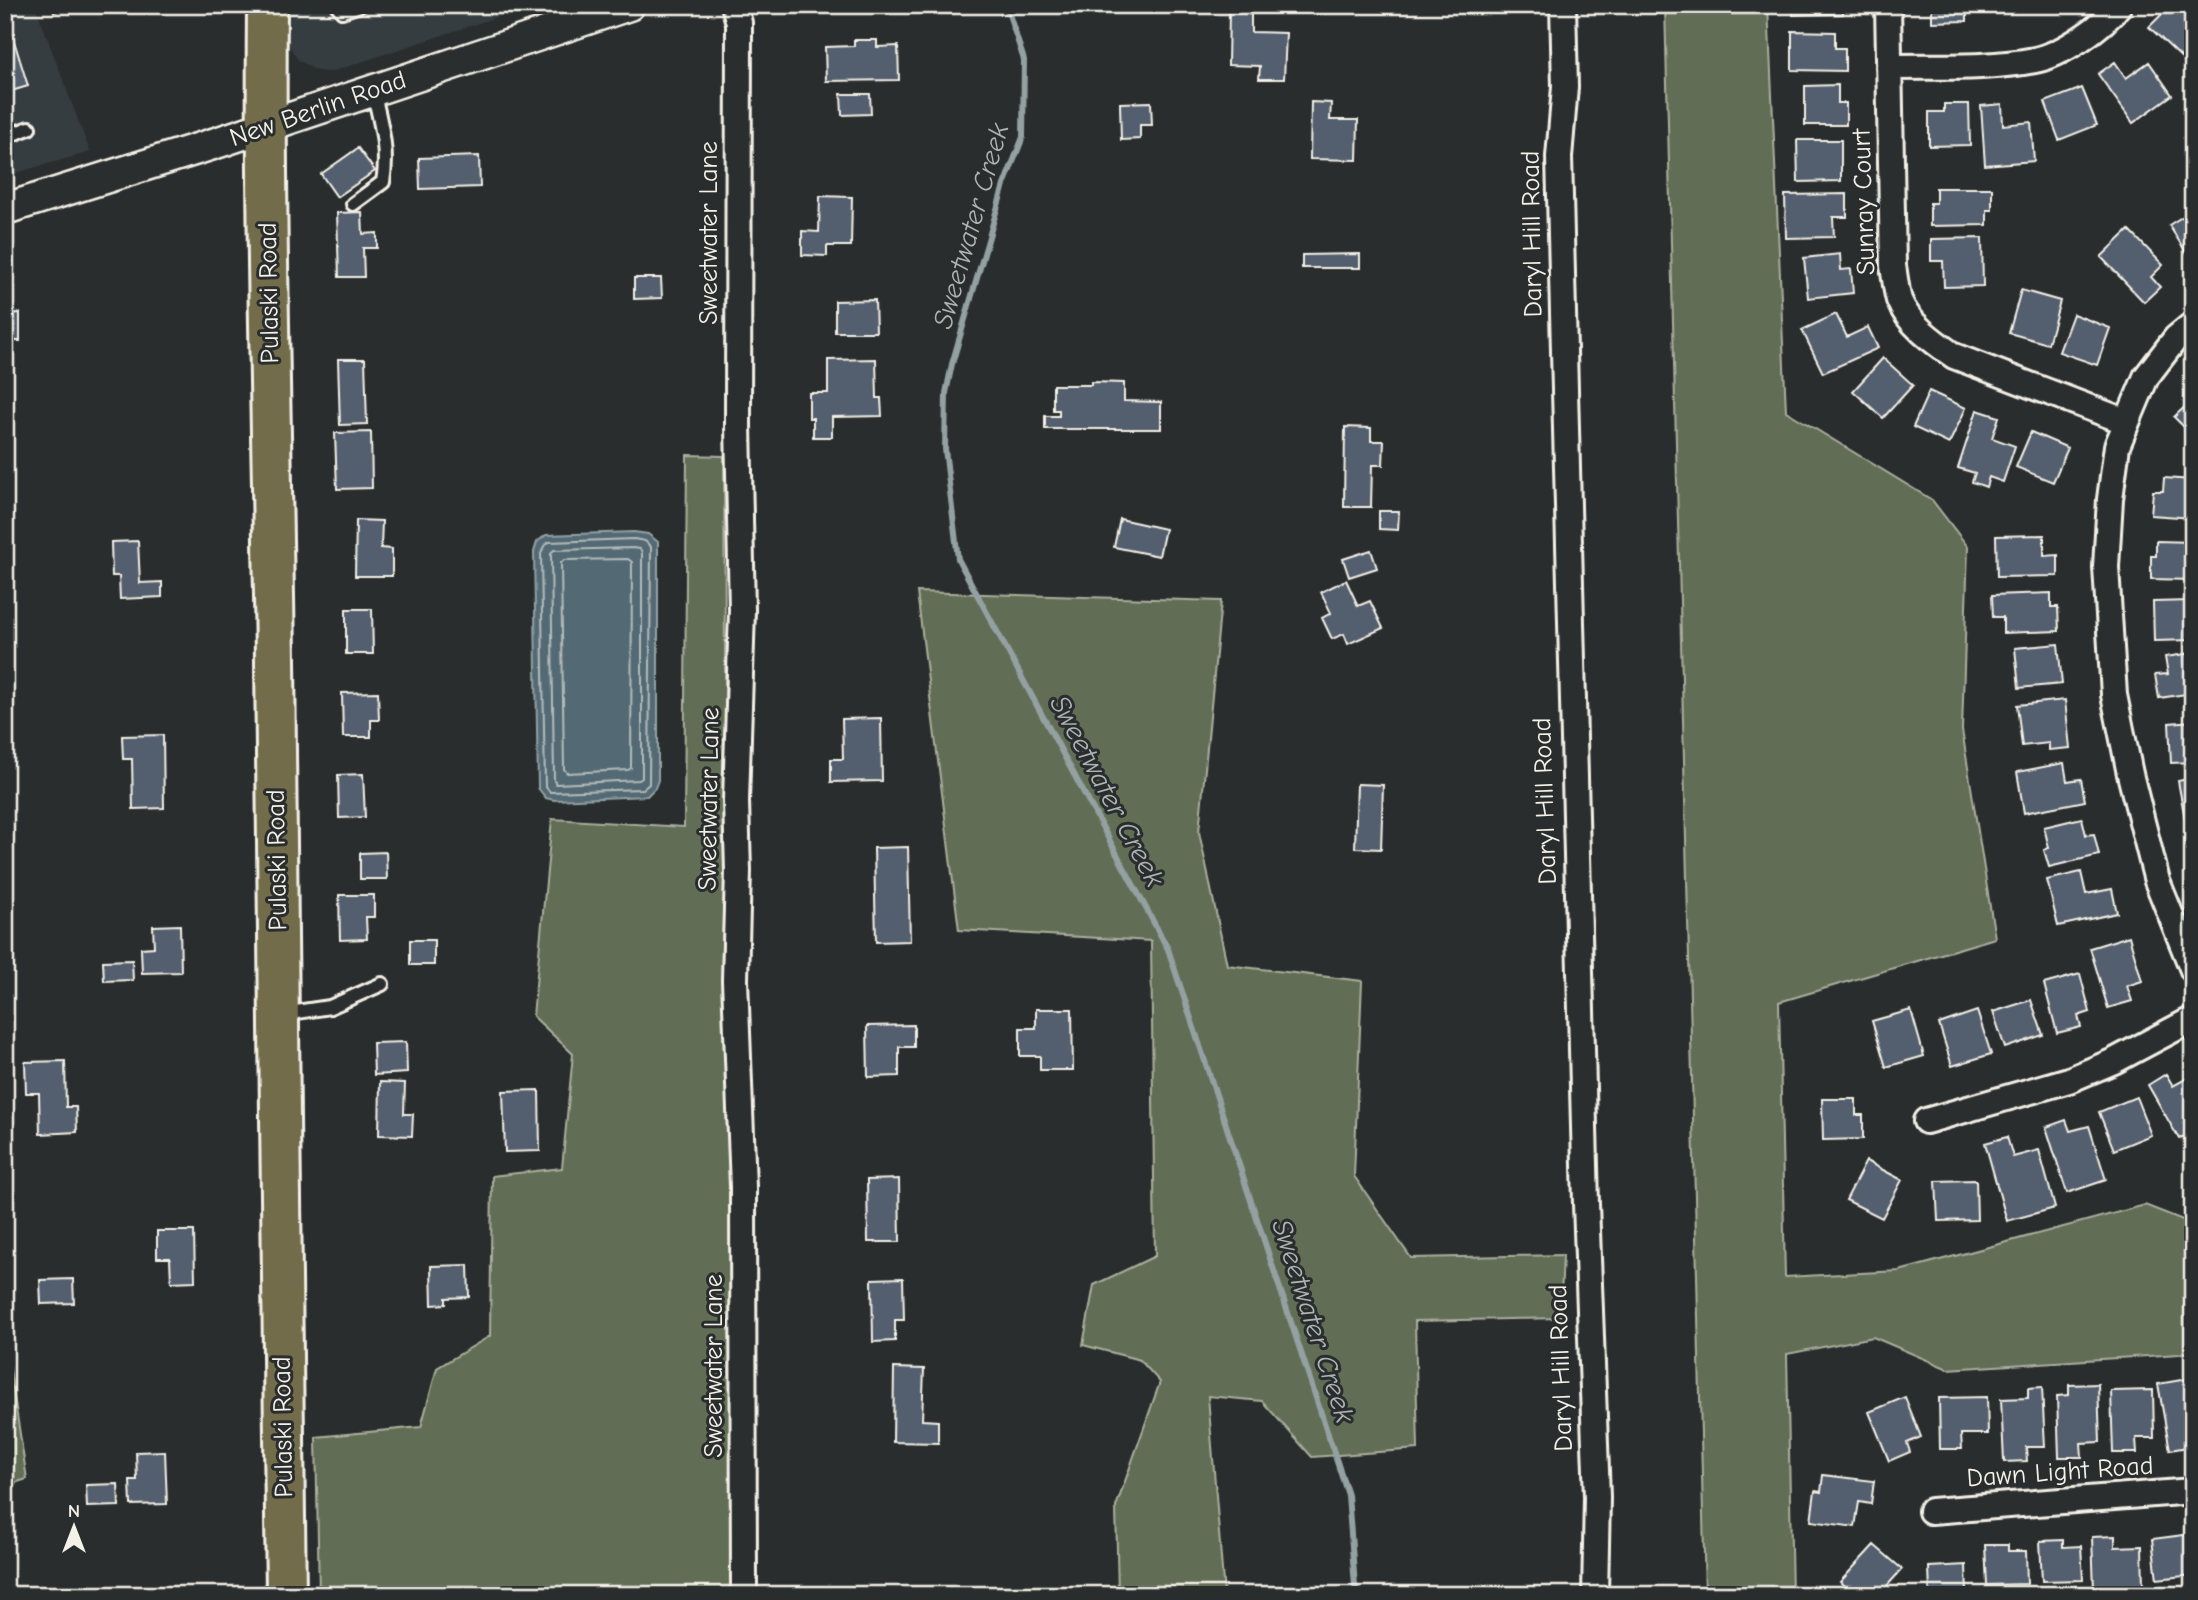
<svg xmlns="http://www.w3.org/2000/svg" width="2198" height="1600" font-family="'Comic Neue',sans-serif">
  <rect width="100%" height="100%" fill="#2a2d2e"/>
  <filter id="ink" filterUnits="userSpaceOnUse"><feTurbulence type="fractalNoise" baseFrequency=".0143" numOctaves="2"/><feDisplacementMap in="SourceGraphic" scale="14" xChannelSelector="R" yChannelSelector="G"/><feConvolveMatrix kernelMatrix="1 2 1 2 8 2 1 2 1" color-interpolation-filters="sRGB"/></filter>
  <g filter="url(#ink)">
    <path fill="#363c41" d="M5,5H35L90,152L5,176Z
      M284,5H533L331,72L317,71L298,60L285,39Z"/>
    <path fill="#626d54" stroke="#abaf9e" stroke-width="2" d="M1665,5H1768L1786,411L1932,500L1968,547L1962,730L1995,938L1779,1002L1785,1277L1899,1271L2145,1205L2193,1224V1349L2179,1354L1948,1369L1873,1337L1787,1354L1792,1595H1705Z
      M687,455L724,456L727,1075L738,1595H319L316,1437L421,1427L437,1368L490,1336L492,1176L562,1168L573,1054L533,1016L552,819L684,827Z
      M917,592L1221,601L1199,832L1227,965L1362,981L1354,1176L1411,1258L1563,1255L1560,1318L1415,1321L1418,1449L1312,1457L1262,1401L1208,1396L1224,1595H1118L1116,1507L1160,1382L1140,1360L1083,1345L1094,1285L1155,1256L1151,941L959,930Z
      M5,1338L27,1479L5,1486Z"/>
    <path fill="#536b75" stroke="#93a1a3" stroke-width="2" d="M634,532L648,534L658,542V780L655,788L647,796L554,800L546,798L538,788L534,552L537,542L546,535Z"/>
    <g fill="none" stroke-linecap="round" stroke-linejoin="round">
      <path stroke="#b4bbba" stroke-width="2" d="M634,539L645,541L651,547L649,784L643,789L550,792L545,786L541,554L544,546L549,542Z
        M633,548L640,549L642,552V778L639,780L556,784L554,780L551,553L554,550Z
        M628,559L632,562L631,768L628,770L567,773L564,769L561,563L564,560Z"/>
      <path stroke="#93a1a3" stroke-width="6" d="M1006,5L1024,60L1023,137L1004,185L952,364L946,393L945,449L958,559L1168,949L1348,1495L1355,1586L1360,1595"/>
    </g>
    <path fill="#535e6e" stroke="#f4f1e8" stroke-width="2" d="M52,5H76L54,12Z
      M1793,5H1843V14L1793,15Z
      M1926,5H1967V21L1932,22V7Z
      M2182,5H2185L2193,13V49L2183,59L2149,27L2168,8L2174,13Z
      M1229,11L1251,12V32L1286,33L1284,79H1259L1260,66L1228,65Z
      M5,12L28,86L5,93Z
      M1792,31L1835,32V48H1845V71L1792,70Z
      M854,40H877V47L898,46L899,80L826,81L825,47L854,46Z
      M2115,62L2126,78L2149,62L2172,95L2133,123L2098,74Z
      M1838,85V103H1846V125H1805V86Z
      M2082,88L2097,125L2059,140L2045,102Z
      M841,94H870L871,114L842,115Z
      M1151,102L1152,125H1140V139L1121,140L1120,103Z
      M1311,102L1331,103L1330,120H1358L1357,160L1310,159Z
      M1944,104H1969L1970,145L1929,146V112H1944Z
      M2002,104L2003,125L2031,122L2034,161L1985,165L1981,106Z
      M1797,140H1841V181L1798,182Z
      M358,148L375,171L337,197L321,174Z
      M479,156L480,187L420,189L419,158Z
      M1936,188H1992V210H1987V225L1930,226V203H1936Z
      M1847,194V217H1833L1834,237L1786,238L1785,195Z
      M820,196L852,197L851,246H827V256L802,255V231L819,232Z
      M2193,210V254L2189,257L2169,225Z
      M362,212L363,234L377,233V248H363L364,277H339L337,213Z
      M2129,230L2163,265L2151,277L2160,287L2144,302L2101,257Z
      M1982,238L1983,286L1944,287L1943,261H1931V239Z
      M1360,254V268H1302V255Z
      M1840,254L1841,270L1851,269L1853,293L1808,298L1804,258Z
      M634,278H661L662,298L634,299Z
      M2021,290L2060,301L2048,344L2009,333Z
      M875,300L876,332H835V301Z
      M20,313V341H5V314Z
      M1836,314L1847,337L1868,327L1878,348L1823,373L1802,330Z
      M2073,314L2110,328L2097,365L2059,352Z
      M1883,358L1913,385L1883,418L1853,391Z
      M338,359H365L367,424L340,425Z
      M876,359L877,398H881L882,416L832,417V437H813V418H809V393H828V360Z
      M1091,382L1124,383V401L1161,402V429H1045V416H1059V410H1053V385H1091Z
      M1929,391L1966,408L1949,444L1913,427Z
      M2191,401L2193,402V436L2174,417Z
      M1977,410L1999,417L1992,438L2015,446L2003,482L1989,477L1986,487L1972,482L1975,473L1958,468Z
      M1345,427L1371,428V441H1384L1383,465H1372L1371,507H1344Z
      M371,432L372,488L337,489L335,433Z
      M2031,432L2068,448L2053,482L2016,467Z
      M2164,478L2193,480V518L2151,515L2153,491H2163Z
      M1379,511H1399L1398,530L1379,529Z
      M1120,519L1165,529L1159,556L1114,547Z
      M356,520L382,521L381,548L392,549V576H355Z
      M2044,535V556L2058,555V576L1997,577L1996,536Z
      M138,541L140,583L162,582V597L120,599L119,576H112L111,542Z
      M2156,541L2193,542V580L2151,579V556H2156Z
      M1371,550L1377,568L1349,577L1343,559Z
      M1346,580L1358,606L1370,601L1383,628L1348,644L1344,634L1332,639L1322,618L1331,613L1321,592Z
      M2051,593V607H2058L2059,631L2003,633V617H1993L1992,595Z
      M2191,601L2192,640L2154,641L2153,602Z
      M346,609H372L373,654H346Z
      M2058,644L2062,684L2019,688L2015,648Z
      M2193,653V693L2159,698L2155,675L2168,674L2165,657Z
      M378,692L379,720H371V737H343L342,693Z
      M2065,700L2070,748L2049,750V743L2022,746L2017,705Z
      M881,718L882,781L831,782V759H843L842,719Z
      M2193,721V762L2171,763L2169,723Z
      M163,735L164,808L133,809L132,759H123L122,736Z
      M2064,763L2067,781L2081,779L2085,801L2024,813L2017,772Z
      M363,774L365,817L339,818L338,775Z
      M2193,778V817L2185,819L2178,781Z
      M1357,784L1383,785L1381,849L1355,848Z
      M5,817H8V845H5Z
      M2082,818L2086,835L2094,834L2099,855L2049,867L2044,850L2049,848L2044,827Z
      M908,847L910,941L876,942L874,848Z
      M386,852L387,879H360V853Z
      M2081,872L2086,894L2112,889L2117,913L2058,926L2047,880Z
      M339,895H374V917H366L367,939L340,940Z
      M180,925L181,972L142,973L141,948L154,947L153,926Z
      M2129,936L2142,981L2127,986L2132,1001L2108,1008L2090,948Z
      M410,940H434V965H410Z
      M132,960L133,980L104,981L103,961Z
      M2080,974L2090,1012L2078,1016L2081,1027L2057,1033L2044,984Z
      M2031,1000L2043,1035L2005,1048L1993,1012Z
      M1036,1009H1072L1073,1070H1040V1056H1020V1028H1036Z
      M1911,1010L1924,1056L1886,1067L1872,1021Z
      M1977,1011L1991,1054L1952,1066L1939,1024Z
      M914,1025V1047H899V1076L868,1077L867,1026Z
      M406,1042L407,1073L374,1075L373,1043Z
      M65,1061L66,1107H76L77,1132L40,1134L39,1093H26L25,1062Z
      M2166,1074L2173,1086L2193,1075V1132L2179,1139L2148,1085Z
      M380,1082L405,1083L404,1114H413L412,1136L379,1135Z
      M539,1090L540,1151L505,1152L503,1091Z
      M2136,1097L2151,1135L2114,1150L2099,1112Z
      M1822,1099H1856V1115H1863V1139L1823,1140Z
      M2066,1120L2070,1131L2089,1126L2106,1180L2067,1193L2046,1127Z
      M2007,1137L2013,1157L2039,1150L2055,1208L2007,1221L1985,1143Z
      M1866,1161L1902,1180L1882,1218L1846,1200Z
      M899,1179L900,1242H868L867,1180Z
      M1976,1180L1977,1220L1938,1221L1936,1181Z
      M157,1231H194L195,1281L171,1282L170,1258H157Z
      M468,1265L469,1297L446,1298V1304L432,1305L431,1266Z
      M903,1278L904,1320H895V1341L873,1342L872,1279Z
      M73,1279L74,1303L41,1304L40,1280Z
      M894,1368L924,1369L922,1420L938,1421V1443L893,1442Z
      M2193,1378V1432L2191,1433L2193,1446L2170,1450L2158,1384Z
      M2098,1384L2100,1442L2081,1443L2082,1457H2059L2057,1396L2069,1395V1385Z
      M2042,1387L2045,1447H2026L2027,1461L2004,1462L2001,1399L2028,1398V1388Z
      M2153,1390L2154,1438H2136L2137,1453H2113L2111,1391Z
      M1905,1397L1921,1437L1907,1443L1910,1452L1889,1461L1869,1412Z
      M1987,1397L1988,1434H1961L1962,1449H1940L1939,1398Z
      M165,1451L167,1504L131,1505L130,1480H137L136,1452Z
      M1823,1475L1874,1481L1871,1504L1859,1502L1855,1527L1811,1521L1815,1491L1821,1492Z
      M118,1484L119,1506L87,1507L86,1485Z
      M2192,1534L2193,1575L2157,1579L2152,1539Z
      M2115,1536V1547L2142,1546L2143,1587L2094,1589L2092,1537Z
      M2063,1540V1547L2081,1546L2083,1580L2042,1581L2040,1541Z
      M1874,1545L1902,1569L1879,1595H1854L1840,1582Z
      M1985,1545H2008V1551H2026L2027,1584L1987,1585Z
      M1966,1565L1967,1595H1930L1929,1567Z"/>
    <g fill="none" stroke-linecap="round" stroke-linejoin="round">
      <g stroke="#f4f1e8" stroke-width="18">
        <path id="service" d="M337,5L342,11L360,5
          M5,137L29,128
          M353,204L383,182C389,150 380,121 373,90
          M283,1014L330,1007L382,984"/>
      </g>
      <g stroke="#f4f1e8" stroke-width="30">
        <path id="minor" d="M734,5L739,23L738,425L742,610L736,801L738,871L735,980L743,1187L744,1595
          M1563,5L1565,87L1559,157L1586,1204L1597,1497L1595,1595
          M1888,5L1893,266C1895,277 1896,290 1899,300C1908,324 1934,342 1954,356L2127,422
          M1889,67C1936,66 1989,69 2035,60C2061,55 2103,27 2119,5
          M2193,324L2176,338L2146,377L2117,446L2110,499L2106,567L2114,695L2130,774L2157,881L2193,970
          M1926,1121L2069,1080L2114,1061L2193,1019
          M1931,1511L2193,1491"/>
      </g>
      <g stroke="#f4f1e8" stroke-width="35">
        <path id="tertiary" d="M5,209L213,144L629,5"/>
      </g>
      <g stroke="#f4f1e8" stroke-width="44">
        <path id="primary" d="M267,5C265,224 272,442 275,660C279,972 281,1283 286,1595"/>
      </g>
      <use href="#service" stroke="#2a2d2e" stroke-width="12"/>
      <use href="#minor" stroke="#2a2d2e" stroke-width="24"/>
      <use href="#tertiary" stroke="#2a2d2e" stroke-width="30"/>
      <use href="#primary" stroke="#726c4b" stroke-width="38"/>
    </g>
  </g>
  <g text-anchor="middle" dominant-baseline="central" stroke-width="6" stroke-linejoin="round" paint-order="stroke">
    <g font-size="26" fill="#f4f1e8" stroke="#2a2d2e">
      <text transform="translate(318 109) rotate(-19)">New Berlin Road</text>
      <text transform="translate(1864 202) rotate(-92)">Sunray Court</text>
      <text transform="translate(709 233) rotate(-90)">Sweetwater Lane</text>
      <text transform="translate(1532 234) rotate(-91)">Daryl Hill Road</text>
      <text transform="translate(269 293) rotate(-91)">Pulaski Road</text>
      <text transform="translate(709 799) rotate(-89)">Sweetwater Lane</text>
      <text transform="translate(1545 801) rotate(-92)">Daryl Hill Road</text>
      <text transform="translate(277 860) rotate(-91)">Pulaski Road</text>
      <text transform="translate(714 1366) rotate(-90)">Sweetwater Lane</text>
      <text transform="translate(1561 1368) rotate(-92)">Daryl Hill Road</text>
      <text transform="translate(283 1427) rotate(-91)">Pulaski Road</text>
      <text transform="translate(2060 1472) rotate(-4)">Dawn Light Road</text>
    </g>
    <g font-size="28" font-style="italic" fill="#acb5b4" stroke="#2a2d2e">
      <text transform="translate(971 226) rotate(-74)">Sweetwater Creek</text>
      <text transform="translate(1107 791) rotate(62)">Sweetwater Creek</text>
      <text transform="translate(1313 1321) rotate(72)">Sweetwater Creek</text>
    </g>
  </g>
  <rect width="2198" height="1600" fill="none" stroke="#2a2d2e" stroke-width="28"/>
  <rect x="14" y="14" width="2170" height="1572" fill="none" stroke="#f4f1e8" stroke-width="2.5" filter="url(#ink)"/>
  <g transform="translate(74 1527)" stroke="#2a2d2e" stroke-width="5" paint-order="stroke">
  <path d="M0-5L12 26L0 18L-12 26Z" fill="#f4f1e8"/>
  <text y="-10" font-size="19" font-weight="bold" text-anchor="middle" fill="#f4f1e8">N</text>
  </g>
</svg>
